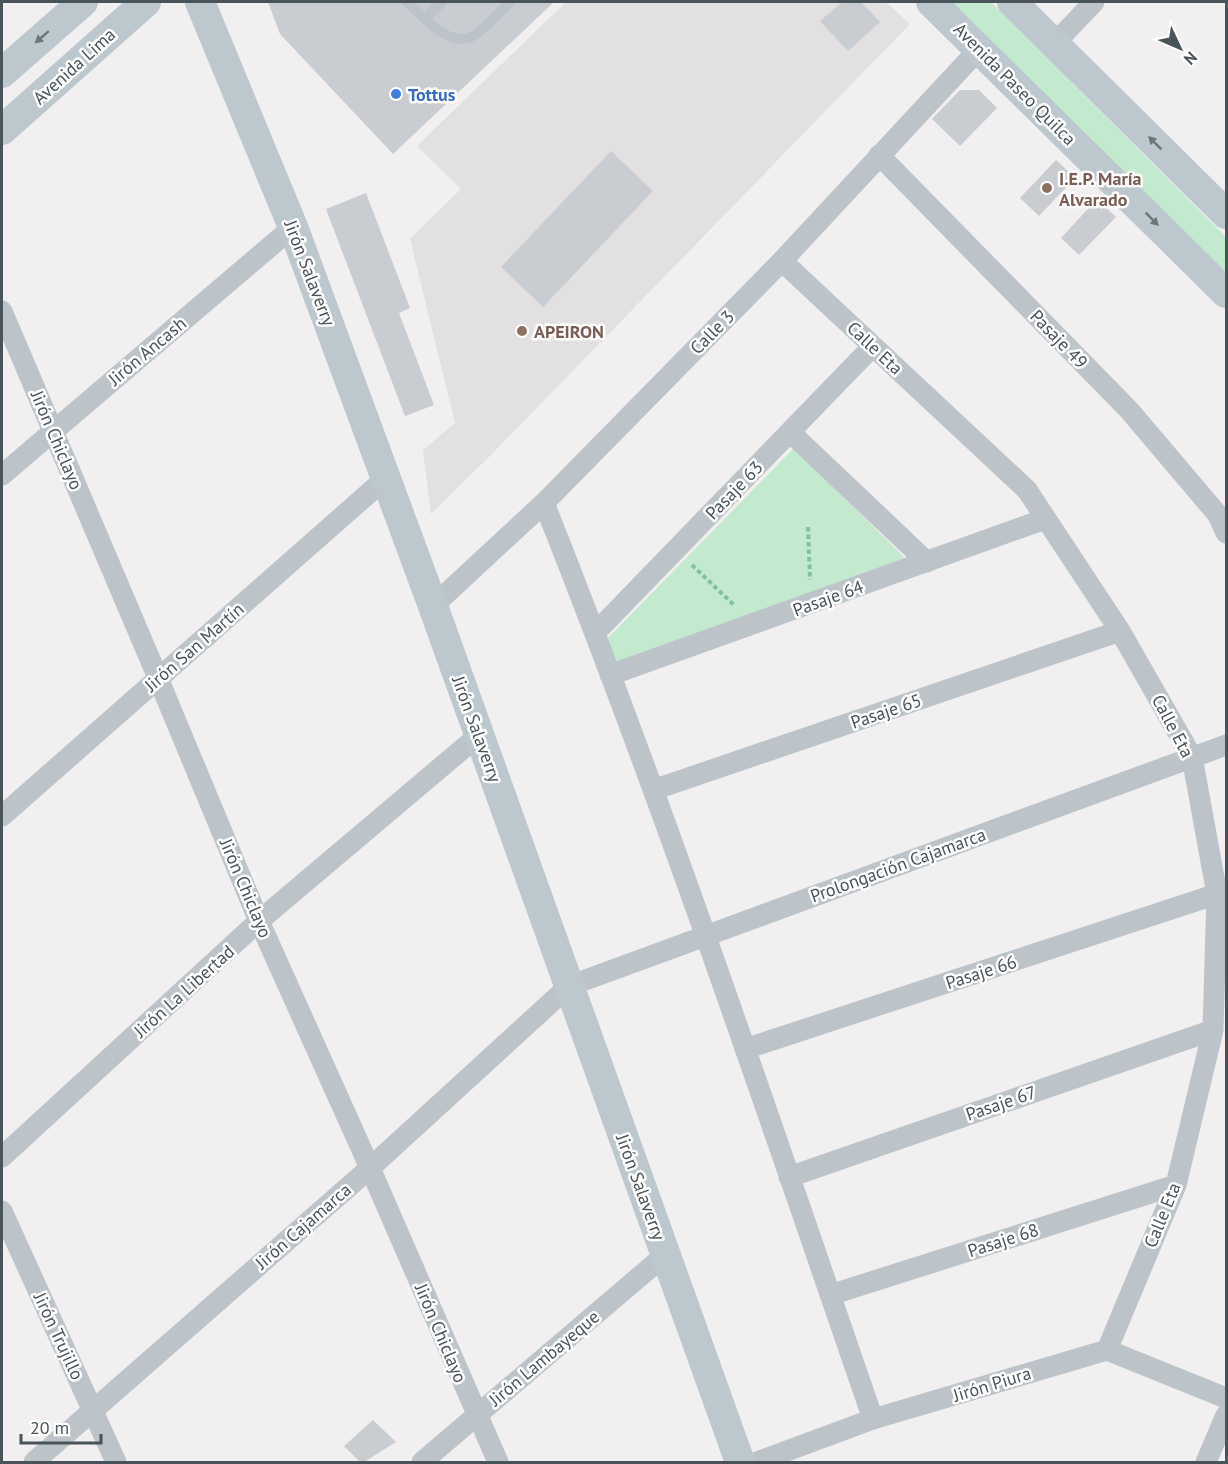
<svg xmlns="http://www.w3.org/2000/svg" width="1228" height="1464" font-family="'PT Sans',sans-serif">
  <rect width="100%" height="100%" fill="#f1efef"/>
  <path fill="#e2e0e0" d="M566,2H886L910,24L491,455L431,514L423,450L455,423L410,239L461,189L417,146Z"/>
  <path fill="#c3e9cf" d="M942,2H991L1226,237V277Z
    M794,448L908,561L616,662L606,640Z"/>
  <path fill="#c9ccd1" d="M268,2H554L393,154L280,34Z
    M842,2H861L880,22L848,51L820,21Z
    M960,90H979L997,108L960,146L932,119Z
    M611,151L653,191L543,307L501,267Z
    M1056,160L1075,178L1039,216L1020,198Z
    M366,193L410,308L399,313L434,405L405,416L326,209Z
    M1097,199L1116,217L1079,255L1061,238Z
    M373,1420L396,1442L364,1462H360L344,1446Z"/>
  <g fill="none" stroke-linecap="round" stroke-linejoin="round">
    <path stroke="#7fc39c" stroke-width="4" stroke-dasharray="4.5 3" stroke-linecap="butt" d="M808,527L810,580
      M692,565L734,605"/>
    <path stroke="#bcc4ca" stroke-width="10" d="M407,2C424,17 451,52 476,34C489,25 499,12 510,2
      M425,18L442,2"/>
    <path stroke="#bcc4ca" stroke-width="21" d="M1055,43L1094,2
      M879,155L1129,410L1218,515L1226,533
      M782,261L1027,490L1120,631L1192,757L1217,894L1213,1030L1176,1185L1107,1350
      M2,311L158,678L259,921L370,1168L498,1462
      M790,432L927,562
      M2,475L293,227
      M544,503C664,804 767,1112 873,1419
      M433,606L544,503L782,261L980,48
      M595,633L873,346
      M610,675L1045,519
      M653,790L1120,631
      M2,816L386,478
      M745,1049L1217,894
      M2,1157L259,921L479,735
      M789,1177L1213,1030
      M2,1211L116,1462
      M830,1295L1176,1185
      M34,1462L370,1168L569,986L1226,745
      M422,1462L665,1255
      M757,1462L873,1419L1107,1350L1226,1398
      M1206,1462L1226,1415"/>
    <path stroke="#bdc7ce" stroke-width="30" d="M200,2L293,227L433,606L740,1462
      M931,2L1226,293
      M1012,2L1226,214
      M2,73L83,2
      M2,130L146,2"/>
  </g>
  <defs><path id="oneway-solid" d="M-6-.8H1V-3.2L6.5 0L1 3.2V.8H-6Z" transform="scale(1.5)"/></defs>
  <g fill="#6c767d">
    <use href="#oneway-solid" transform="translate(42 37) rotate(139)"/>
    <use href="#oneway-solid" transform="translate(1155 143) rotate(-135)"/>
    <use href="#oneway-solid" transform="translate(1152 219) rotate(45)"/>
  </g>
  <circle fill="#3f7fe0" stroke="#fff" stroke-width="2" cx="396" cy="94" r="6"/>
  <g fill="#8d6e63" stroke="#fff" stroke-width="2">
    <circle cx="1047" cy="188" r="6"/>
    <circle cx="522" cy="331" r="6"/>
  </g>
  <g text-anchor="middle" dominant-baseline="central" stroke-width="5" stroke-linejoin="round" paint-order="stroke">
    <g font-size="18" fill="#49535a" stroke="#fff">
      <text transform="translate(74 66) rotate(-42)">Avenida Lima</text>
      <text transform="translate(1015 84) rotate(45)">Avenida Paseo Quilca</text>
      <text transform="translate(310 273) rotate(69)">Jirón Salaverry</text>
      <text transform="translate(712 332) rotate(-45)">Calle 3</text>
      <text transform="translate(1059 339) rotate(46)">Pasaje 49</text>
      <text transform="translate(875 348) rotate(43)">Calle Eta</text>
      <text transform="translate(147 351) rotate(-40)">Jirón Ancash</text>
      <text transform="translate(57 440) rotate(67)">Jirón Chiclayo</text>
      <text transform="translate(734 490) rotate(-46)">Pasaje 63</text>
      <text transform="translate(828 598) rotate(-20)">Pasaje 64</text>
      <text transform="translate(194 647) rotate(-41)">Jirón San Martín</text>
      <text transform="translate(886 711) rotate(-19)">Pasaje 65</text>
      <text transform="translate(1173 726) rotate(62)">Calle Eta</text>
      <text transform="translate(477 729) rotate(70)">Jirón Salaverry</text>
      <text transform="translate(898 865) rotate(-20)">Prolongación Cajamarca</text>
      <text transform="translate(246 888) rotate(67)">Jirón Chiclayo</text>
      <text transform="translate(981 972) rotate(-18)">Pasaje 66</text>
      <text transform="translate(184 991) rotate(-42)">Jirón La Libertad</text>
      <text transform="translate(1001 1103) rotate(-19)">Pasaje 67</text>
      <text transform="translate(641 1187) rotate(70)">Jirón Salaverry</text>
      <text transform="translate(1162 1215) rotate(-68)">Calle Eta</text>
      <text transform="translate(303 1226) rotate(-41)">Jirón Cajamarca</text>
      <text transform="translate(1003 1240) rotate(-18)">Pasaje 68</text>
      <text transform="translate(441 1333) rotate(67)">Jirón Chiclayo</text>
      <text transform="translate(59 1336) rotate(65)">Jirón Trujillo</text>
      <text transform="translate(544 1358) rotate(-40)">Jirón Lambayeque</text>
      <text transform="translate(992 1384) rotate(-17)">Jirón Piura</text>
    </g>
    <g font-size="18" font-weight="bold" fill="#366cbe" stroke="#fff" text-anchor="start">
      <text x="408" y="94">Tottus</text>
    </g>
    <g font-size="18" font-weight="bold" fill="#785e54" stroke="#fff" text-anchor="start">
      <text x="1059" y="178">I.E.P. María<tspan x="1059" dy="21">Alvarado</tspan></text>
      <text x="534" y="331">APEIRON</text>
    </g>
  </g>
  <rect width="1228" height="1464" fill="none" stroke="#49535a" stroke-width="6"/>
  <g transform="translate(1180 48) rotate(134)" stroke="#ffffff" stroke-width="4.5" paint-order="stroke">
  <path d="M0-4.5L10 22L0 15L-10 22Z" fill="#49535a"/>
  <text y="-9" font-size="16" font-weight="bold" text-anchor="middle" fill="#49535a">N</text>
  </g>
  <path d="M21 1434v9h80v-9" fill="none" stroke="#49535a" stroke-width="3"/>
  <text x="30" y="1434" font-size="18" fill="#49535a" stroke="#ffffff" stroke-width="4.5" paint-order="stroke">20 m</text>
</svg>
